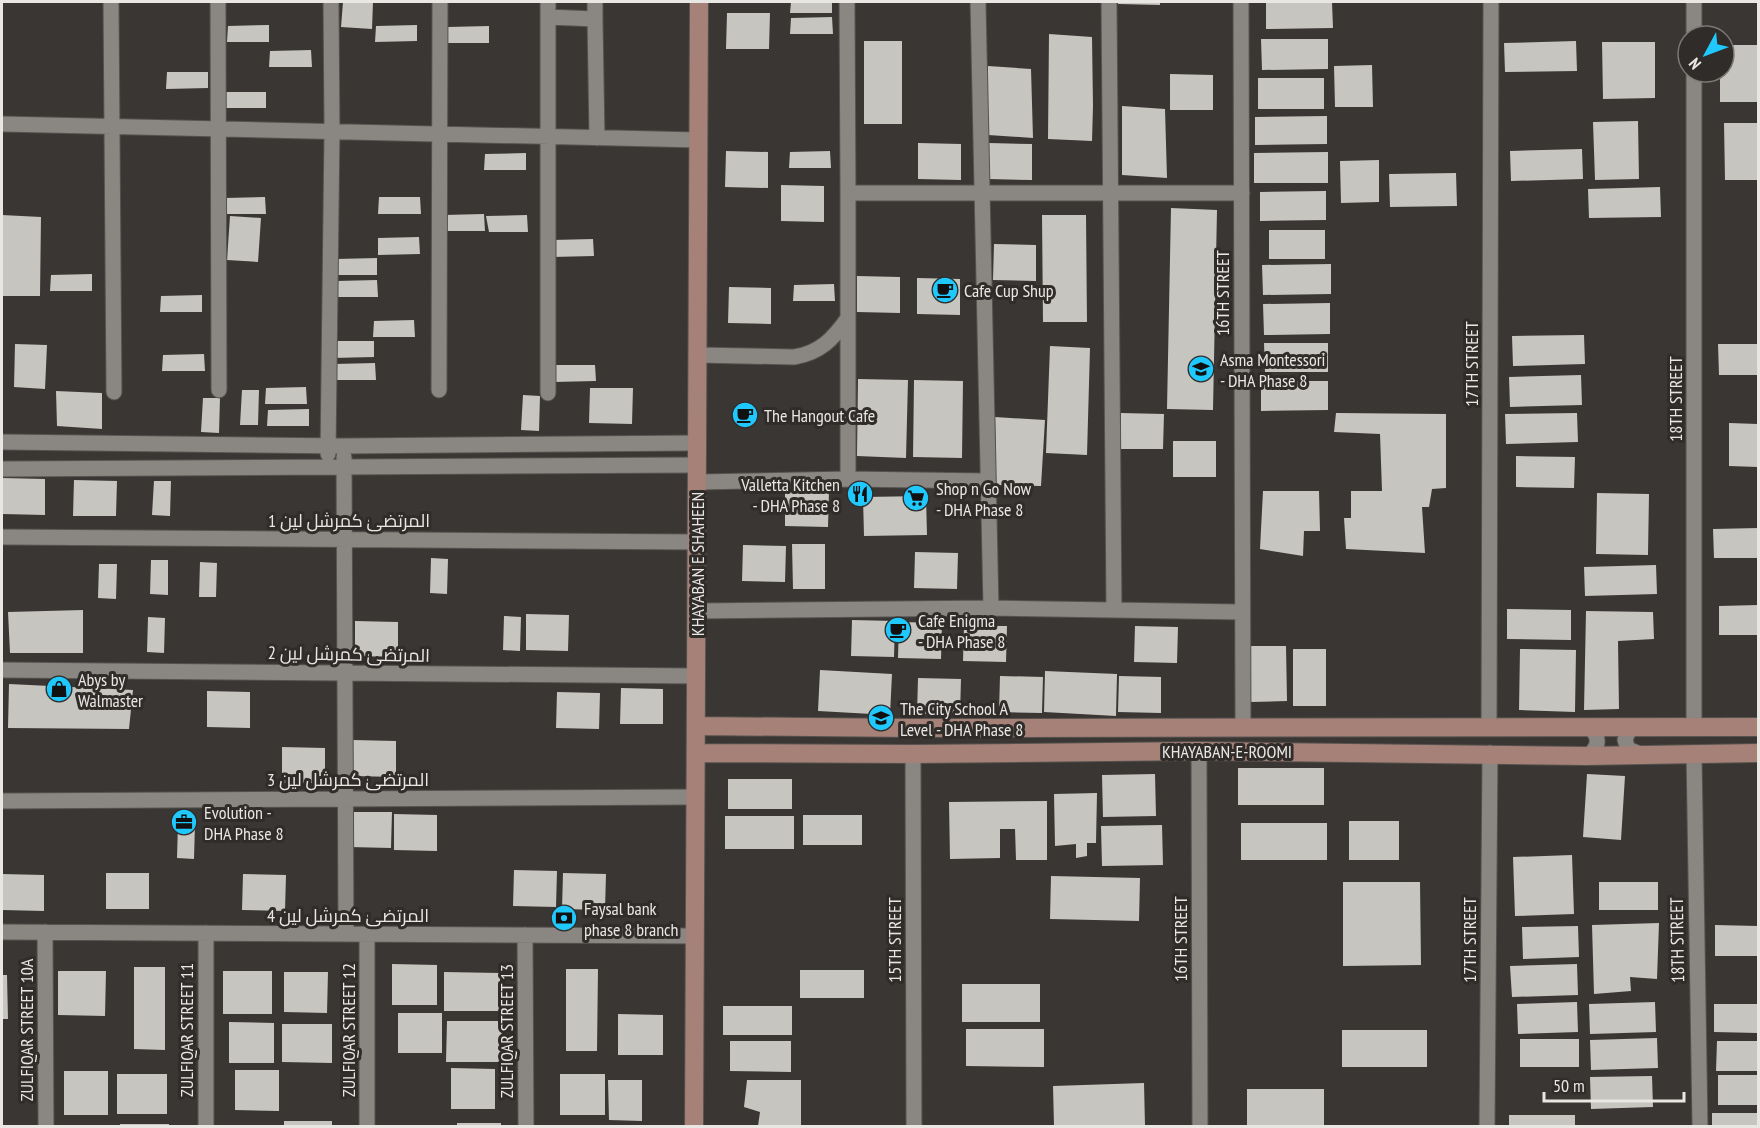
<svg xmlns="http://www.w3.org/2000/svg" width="1760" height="1128" font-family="'PT Sans Narrow',Cairo,sans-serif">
  <rect width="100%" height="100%" fill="#3a3633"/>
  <path fill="#c6c5c0" d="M343,2H373L372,29L341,27Z
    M791,2H832V13H790Z
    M1118,2H1160V5L1118,4Z
    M1266,2H1332L1333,28L1266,29Z
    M727,13H770L769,49H726Z
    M832,17L833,34H790L791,18Z
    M269,25V42H227L228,26Z
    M417,25V41L375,42L376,26Z
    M489,26V43H447L448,27Z
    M1049,34L1092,37L1093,106L1092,141L1048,139Z
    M1261,39H1328V69L1262,70Z
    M864,41H902V124H864Z
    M1576,41L1577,71L1505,72L1504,43Z
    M1602,42H1655V98L1603,99Z
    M1724,45H1758V102H1720V72H1724Z
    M311,50L312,67H269L270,51Z
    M1372,65L1373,107H1335L1334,66Z
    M988,66L1031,69L1033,138L988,135Z
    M167,72H208V88L166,89Z
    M1170,74L1213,75V110H1170Z
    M1258,78H1324V109H1258Z
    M225,92H266V108H224Z
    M1122,106L1165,109L1167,178L1122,175Z
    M1327,116V144L1255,145V117Z
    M1638,121L1639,179L1595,180L1593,122Z
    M1724,123H1758V180H1725Z
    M918,143L961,144V180L918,179Z
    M989,143L1032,144V180L989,179Z
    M1582,149L1583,179L1511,181L1510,151Z
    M726,151L768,152V188L725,187Z
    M830,151L831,168H789L790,152Z
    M1328,152V183H1254V153Z
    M526,153V170H484L485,154Z
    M1379,160V202L1341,203L1340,161Z
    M1456,173L1457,206L1390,207L1389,174Z
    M781,185L824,186V222L781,221Z
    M1660,187L1661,217L1589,218L1588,189Z
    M1326,191V220L1260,221V192Z
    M265,197L266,214H224L225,198Z
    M379,197H420L421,214H378Z
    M1171,208L1217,210L1213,410L1167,409Z
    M484,214L485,231H443L444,215Z
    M2,215L41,217L40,296H2Z
    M527,215L528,232H489L486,216Z
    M1042,215H1086L1087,322H1043Z
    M230,216L261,218L258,262L227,260Z
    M1269,230H1325V259H1269Z
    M419,237L420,254L378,255V238Z
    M593,239L594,256L552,257V240Z
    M994,244L1036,245V281L993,280Z
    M377,258V275H335L336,259Z
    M1331,264V294L1263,295L1262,265Z
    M92,274V291H50L51,275Z
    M857,276L900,277V313L857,312Z
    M917,278L960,279V315L917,314Z
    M377,280L378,297H336V281Z
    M834,284L835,301H793L794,285Z
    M729,287L771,288V324L728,323Z
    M202,295V312H160L161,296Z
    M1330,303V334L1264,335L1263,304Z
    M414,320L415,337H373L374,321Z
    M1584,335L1585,364L1513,366L1512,336Z
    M333,341H374V357L332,358Z
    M1264,343H1328V372H1265Z
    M15,344L47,345L45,389L14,387Z
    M1718,344H1758V375H1719Z
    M1050,346L1090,348L1087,455L1046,453Z
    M204,354L205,371H162L163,355Z
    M375,363L376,380H333L334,364Z
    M554,365H595L596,381L554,382Z
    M1581,375L1582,405L1510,407L1509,377Z
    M858,379L908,380L906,458L857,456Z
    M914,380L963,381L962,458L913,457Z
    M1261,381H1328V410L1261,411Z
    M306,387L307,404H265L266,388Z
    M590,388H633L632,424L589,423Z
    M242,390H259L258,425H240Z
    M56,391L102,393V429L57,426Z
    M523,395L540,396L539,431L521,430Z
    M203,398H220L219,433L201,432Z
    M309,409V426H267L268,410Z
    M1121,413L1164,414L1163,449H1120Z
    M1336,413L1446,414V488L1432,489L1429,507H1422L1425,553L1346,549L1344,518H1351V491H1382L1380,434L1334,432Z
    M1577,413L1578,442L1506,444L1505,414Z
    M995,417L1045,420L1041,486L996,485Z
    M1729,423L1758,424V467L1729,466Z
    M1173,441H1216V477H1173Z
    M1516,456L1575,457L1574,488L1516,487Z
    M2,478L45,479V515L2,514Z
    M74,480L117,481L116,516H73Z
    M154,481H171L170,516L152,515Z
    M785,490L829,491L828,527L785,526Z
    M1263,491H1319L1320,531H1304L1303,556L1260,549Z
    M1597,493L1649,494L1648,555L1596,554Z
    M926,496L927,535L864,536L863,497Z
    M1758,528V558H1714L1713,529Z
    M792,544H825V589H793Z
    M743,545L786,546L785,582L742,581Z
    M915,552L958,553L957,589L914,588Z
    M431,558L448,559L447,594L430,593Z
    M151,560H168V595L150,594Z
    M200,562L217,563L216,597H199Z
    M99,564H117L116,599L98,598Z
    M1656,565L1657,594L1585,596L1584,567Z
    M1758,605V635H1719V606Z
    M1507,609L1571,610V640L1507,639Z
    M83,610V653H10L8,612Z
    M1586,611L1653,612L1654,639L1618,641L1619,709L1584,710Z
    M526,614L569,615L568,651L526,650Z
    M504,616L521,617L520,651L503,650Z
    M148,617L165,618L164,653L147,652Z
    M852,620L895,621L894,657L851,656Z
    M355,621L398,622V657L355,656Z
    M899,622L942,623L941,659L898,658Z
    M964,626H1007L1006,662L963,661Z
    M1135,626L1178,627L1177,663L1134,662Z
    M1250,646H1286L1287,701L1251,702Z
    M1293,649H1326V706H1293Z
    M1520,649L1576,650L1575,712L1519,710Z
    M820,670L892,674L890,715L818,711Z
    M1045,671L1117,674L1116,716L1044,712Z
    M1000,676L1043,677L1042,713L999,712Z
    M1119,676L1161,677V713L1118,712Z
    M918,678L961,679L960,715L917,714Z
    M9,684L133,690L129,729L8,728Z
    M621,688L663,689V724H620Z
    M207,691L250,692V728L207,727Z
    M557,692L600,693L599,729L556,728Z
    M353,740L396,741V777L353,776Z
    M282,747L325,748V783H282Z
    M1238,768H1324V805H1238Z
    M1155,774L1156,816L1103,817L1102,775Z
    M1587,774L1625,776L1621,840L1583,837Z
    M728,779H792V809H728Z
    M1097,793L1096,843H1087V856L1076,858V844L1055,846L1054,794Z
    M1047,801V860H1016L1015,829H1000V858L950,859L949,802Z
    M349,812H392L391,848L349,847Z
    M394,814L437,815V851L394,850Z
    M803,815H862V845H803Z
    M725,816H794V849H725Z
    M1349,821H1399V860H1349Z
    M178,823L195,824L194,859L177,858Z
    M1241,823H1327V860H1241Z
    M1162,825L1163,865L1102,866L1101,826Z
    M1572,855L1574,914L1515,916L1513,857Z
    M514,870L557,871L556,907L513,906Z
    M106,873H149V909H106Z
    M563,873L606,874L605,910L562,909Z
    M2,874L44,875V911L2,910Z
    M243,874L286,875L285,911L242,910Z
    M1051,876L1140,878L1139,921L1050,919Z
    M1343,882H1420L1421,965L1343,966Z
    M1599,882H1658V910H1599Z
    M1659,923L1657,979L1630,977L1631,991L1594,994L1592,925Z
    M1715,925L1758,926V956H1715Z
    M1578,926L1579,957L1523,959L1522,927Z
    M392,964L437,965V1005H392Z
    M1577,964L1578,995L1512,997L1510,966Z
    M134,967H165V1050L134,1049Z
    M566,969H598L597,1051H566Z
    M800,970H864V998H800Z
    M58,971H106L105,1016L58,1015Z
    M223,971H272V1014H223Z
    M284,972H328L327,1013L284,1012Z
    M444,972L500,973V1011H444Z
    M2,975H7L8,1019H2Z
    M962,984H1040V1022H962Z
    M1577,1002L1578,1032L1518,1034L1517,1004Z
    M1655,1002L1656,1032L1590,1034L1589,1004Z
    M1714,1004H1758V1033L1714,1032Z
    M723,1006H792V1035H723Z
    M398,1013H442V1053H398Z
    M618,1014L663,1015V1055H618Z
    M447,1021H502L501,1062H446Z
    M229,1022L274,1023V1063H229Z
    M282,1024H332V1063L282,1062Z
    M966,1029H1044V1067L966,1066Z
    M1342,1030H1427V1067H1342Z
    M1657,1038L1658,1068L1591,1070L1590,1040Z
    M1520,1039H1579V1067H1520Z
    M730,1041H791V1072L730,1071Z
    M1717,1041H1758V1071H1716Z
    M451,1068L495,1069V1109H451Z
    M235,1070H279V1111L235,1110Z
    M64,1071H108V1115H64Z
    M117,1074H167V1114H117Z
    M560,1074H605V1115H560Z
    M1718,1075H1758V1105H1718Z
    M1652,1076L1653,1107L1591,1109L1590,1077Z
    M608,1080H642V1121L609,1120Z
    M747,1080H801V1126H758L760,1112L744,1107Z
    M1144,1083L1145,1126H1054L1053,1086Z
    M1247,1089H1324V1126H1247Z
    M1712,1113H1758V1126H1712Z
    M1509,1115H1575V1126H1509Z
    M284,1121H332V1126H284Z
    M457,1123H501V1126H457Z
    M120,1124H169V1126H120Z"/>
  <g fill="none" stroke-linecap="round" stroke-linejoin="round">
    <g stroke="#55524f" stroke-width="17">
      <path id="street" d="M111,2L114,392
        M218,2L219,390
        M595,2V19
        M847,2L848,193H1242
        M978,2L991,608
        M1109,2L1114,610
        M1241,2L1243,728
        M548,17L595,19L597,138
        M1694,36V2
        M2,124L699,140
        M848,193V479
        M698,355L794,357C820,353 833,339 848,318
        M439,390L440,2
        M548,393V2
        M2,442L344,446L697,443
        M328,454L332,131L331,2
        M344,457L346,934
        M2,469L697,465
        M697,482L848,479L988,481
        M2,537L697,542
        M697,611L991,608L1242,612
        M2,670L696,676
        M1636,727L1628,732L1625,740L1628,749L1640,754
        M1694,727V72
        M1489,728L1491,2
        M1199,751L1200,1126
        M1694,753L1700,1126
        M913,754L914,1126
        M1586,756C1600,749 1601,735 1588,727
        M2,801L696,797
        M2,932L695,936
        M45,932L46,1126
        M206,933V1126
        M367,934V1126
        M525,935L526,1126
        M1487,1126L1490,753"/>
    </g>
    <g stroke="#55524f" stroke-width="20">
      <path id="secondary" d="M696,726L912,728L1758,727
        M696,753L913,754L1199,751L1586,756L1758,753
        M694,1126L699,2"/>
    </g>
    <use href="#street" stroke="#8a8682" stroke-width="15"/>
    <use href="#secondary" stroke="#a58177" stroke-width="18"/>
  </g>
  <defs>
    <g id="cafe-disc" transform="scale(1.35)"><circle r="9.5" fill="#20c9fd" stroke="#302c29"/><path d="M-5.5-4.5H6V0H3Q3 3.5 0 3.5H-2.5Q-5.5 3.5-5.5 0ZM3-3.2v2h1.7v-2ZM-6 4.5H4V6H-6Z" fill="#111"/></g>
    <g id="school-disc" transform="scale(1.35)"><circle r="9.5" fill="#20c9fd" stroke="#302c29"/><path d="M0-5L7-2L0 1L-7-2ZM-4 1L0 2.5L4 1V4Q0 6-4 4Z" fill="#111"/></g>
    <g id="restaurant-disc" transform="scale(1.35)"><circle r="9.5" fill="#20c9fd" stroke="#302c29"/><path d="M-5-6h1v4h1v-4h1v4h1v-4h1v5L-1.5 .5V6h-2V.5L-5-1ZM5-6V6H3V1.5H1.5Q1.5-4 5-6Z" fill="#111"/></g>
    <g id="supermarket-disc" transform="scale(1.35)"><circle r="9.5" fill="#20c9fd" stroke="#302c29"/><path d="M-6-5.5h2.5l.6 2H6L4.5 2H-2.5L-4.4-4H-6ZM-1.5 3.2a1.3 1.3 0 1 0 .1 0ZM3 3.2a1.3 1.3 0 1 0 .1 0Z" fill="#111"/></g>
    <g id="shop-disc" transform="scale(1.35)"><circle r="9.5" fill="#20c9fd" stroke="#302c29"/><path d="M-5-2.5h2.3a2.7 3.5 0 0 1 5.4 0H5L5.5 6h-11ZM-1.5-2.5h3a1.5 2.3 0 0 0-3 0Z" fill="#111"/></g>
    <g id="office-disc" transform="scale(1.35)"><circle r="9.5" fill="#20c9fd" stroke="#302c29"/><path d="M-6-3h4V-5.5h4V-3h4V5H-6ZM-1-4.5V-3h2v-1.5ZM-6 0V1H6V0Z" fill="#111"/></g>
    <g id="bank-disc" transform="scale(1.35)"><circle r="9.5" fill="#20c9fd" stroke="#302c29"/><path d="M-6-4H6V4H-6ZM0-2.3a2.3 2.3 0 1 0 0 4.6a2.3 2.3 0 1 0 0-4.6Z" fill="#111"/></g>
  </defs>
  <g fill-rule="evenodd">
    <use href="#cafe-disc" x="945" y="290"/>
    <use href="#school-disc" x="1201" y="369"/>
    <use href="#cafe-disc" x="745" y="415"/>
    <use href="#restaurant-disc" x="860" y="494"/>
    <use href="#supermarket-disc" x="916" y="498"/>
    <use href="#cafe-disc" x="898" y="630"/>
    <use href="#shop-disc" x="59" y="689"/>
    <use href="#school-disc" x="881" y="718"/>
    <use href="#office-disc" x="184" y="822"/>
    <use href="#bank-disc" x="564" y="918"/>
  </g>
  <g text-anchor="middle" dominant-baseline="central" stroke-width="6" stroke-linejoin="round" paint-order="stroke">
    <g font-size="18" fill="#e9e7e4" stroke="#302c29" text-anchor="start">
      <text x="964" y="290">Cafe Cup Shup</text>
      <text x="1220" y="359">Asma Montessori<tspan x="1220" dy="21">- DHA Phase 8</tspan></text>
      <text x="764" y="415">The Hangout Cafe</text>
      <text x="840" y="484" text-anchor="end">Valletta Kitchen<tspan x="840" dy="21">- DHA Phase 8</tspan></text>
      <text x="936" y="488">Shop n Go Now<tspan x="936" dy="21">- DHA Phase 8</tspan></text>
      <text x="918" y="620">Cafe Enigma<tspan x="918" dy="21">- DHA Phase 8</tspan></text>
      <text x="78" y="679">Abys by<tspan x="78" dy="21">Walmaster</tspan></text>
      <text x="900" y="708">The City School A<tspan x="900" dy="21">Level - DHA Phase 8</tspan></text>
      <text x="204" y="812">Evolution -<tspan x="204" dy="21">DHA Phase 8</tspan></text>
      <text x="584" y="908">Faysal bank<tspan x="584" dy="21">phase 8 branch</tspan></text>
    </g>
    <g font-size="18" fill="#e9e7e4" stroke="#302c29">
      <text transform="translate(1222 293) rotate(-90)">16TH STREET</text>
      <text transform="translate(1471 364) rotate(-90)">17TH STREET</text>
      <text transform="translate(1675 399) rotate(-90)">18TH STREET</text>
      <text x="349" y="520">المرتضیٰ کمرشل لین 1</text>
      <text transform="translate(697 564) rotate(-90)">KHAYABAN E SHAHEEN</text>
      <text transform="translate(349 654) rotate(1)">المرتضیٰ کمرشل لین 2</text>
      <text x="1227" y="751">KHAYABAN-E-ROOMI</text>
      <text x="348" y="779">المرتضیٰ کمرشل لین 3</text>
      <text x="348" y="915">المرتضیٰ کمرشل لین 4</text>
      <text transform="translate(1180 939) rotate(-90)">16TH STREET</text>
      <text transform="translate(894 940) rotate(-90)">15TH STREET</text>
      <text transform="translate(1469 940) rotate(-90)">17TH STREET</text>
      <text transform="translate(1677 940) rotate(-91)">18TH STREET</text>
      <text transform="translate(26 1030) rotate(-90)">ZULFIQAR STREET 10A</text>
      <text transform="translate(186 1030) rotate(-90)">ZULFIQAR STREET 11</text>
      <text transform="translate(348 1030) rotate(-90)">ZULFIQAR STREET 12</text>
      <text transform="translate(506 1031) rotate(-90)">ZULFIQAR STREET 13</text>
    </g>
  </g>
  <rect width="1760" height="1128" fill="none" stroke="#e9e7e4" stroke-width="6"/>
  <g transform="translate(1706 54) rotate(229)"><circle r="28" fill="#302c29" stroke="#7a7774" stroke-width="1.5"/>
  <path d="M0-4.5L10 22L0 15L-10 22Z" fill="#20c9fd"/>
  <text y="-9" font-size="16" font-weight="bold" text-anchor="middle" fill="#e9e7e4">N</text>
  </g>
  <path d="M1544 1092v9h140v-9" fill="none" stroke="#e9e7e4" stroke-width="3"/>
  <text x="1553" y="1092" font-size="18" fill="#e9e7e4" stroke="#302c29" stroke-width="4.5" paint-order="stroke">50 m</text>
</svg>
